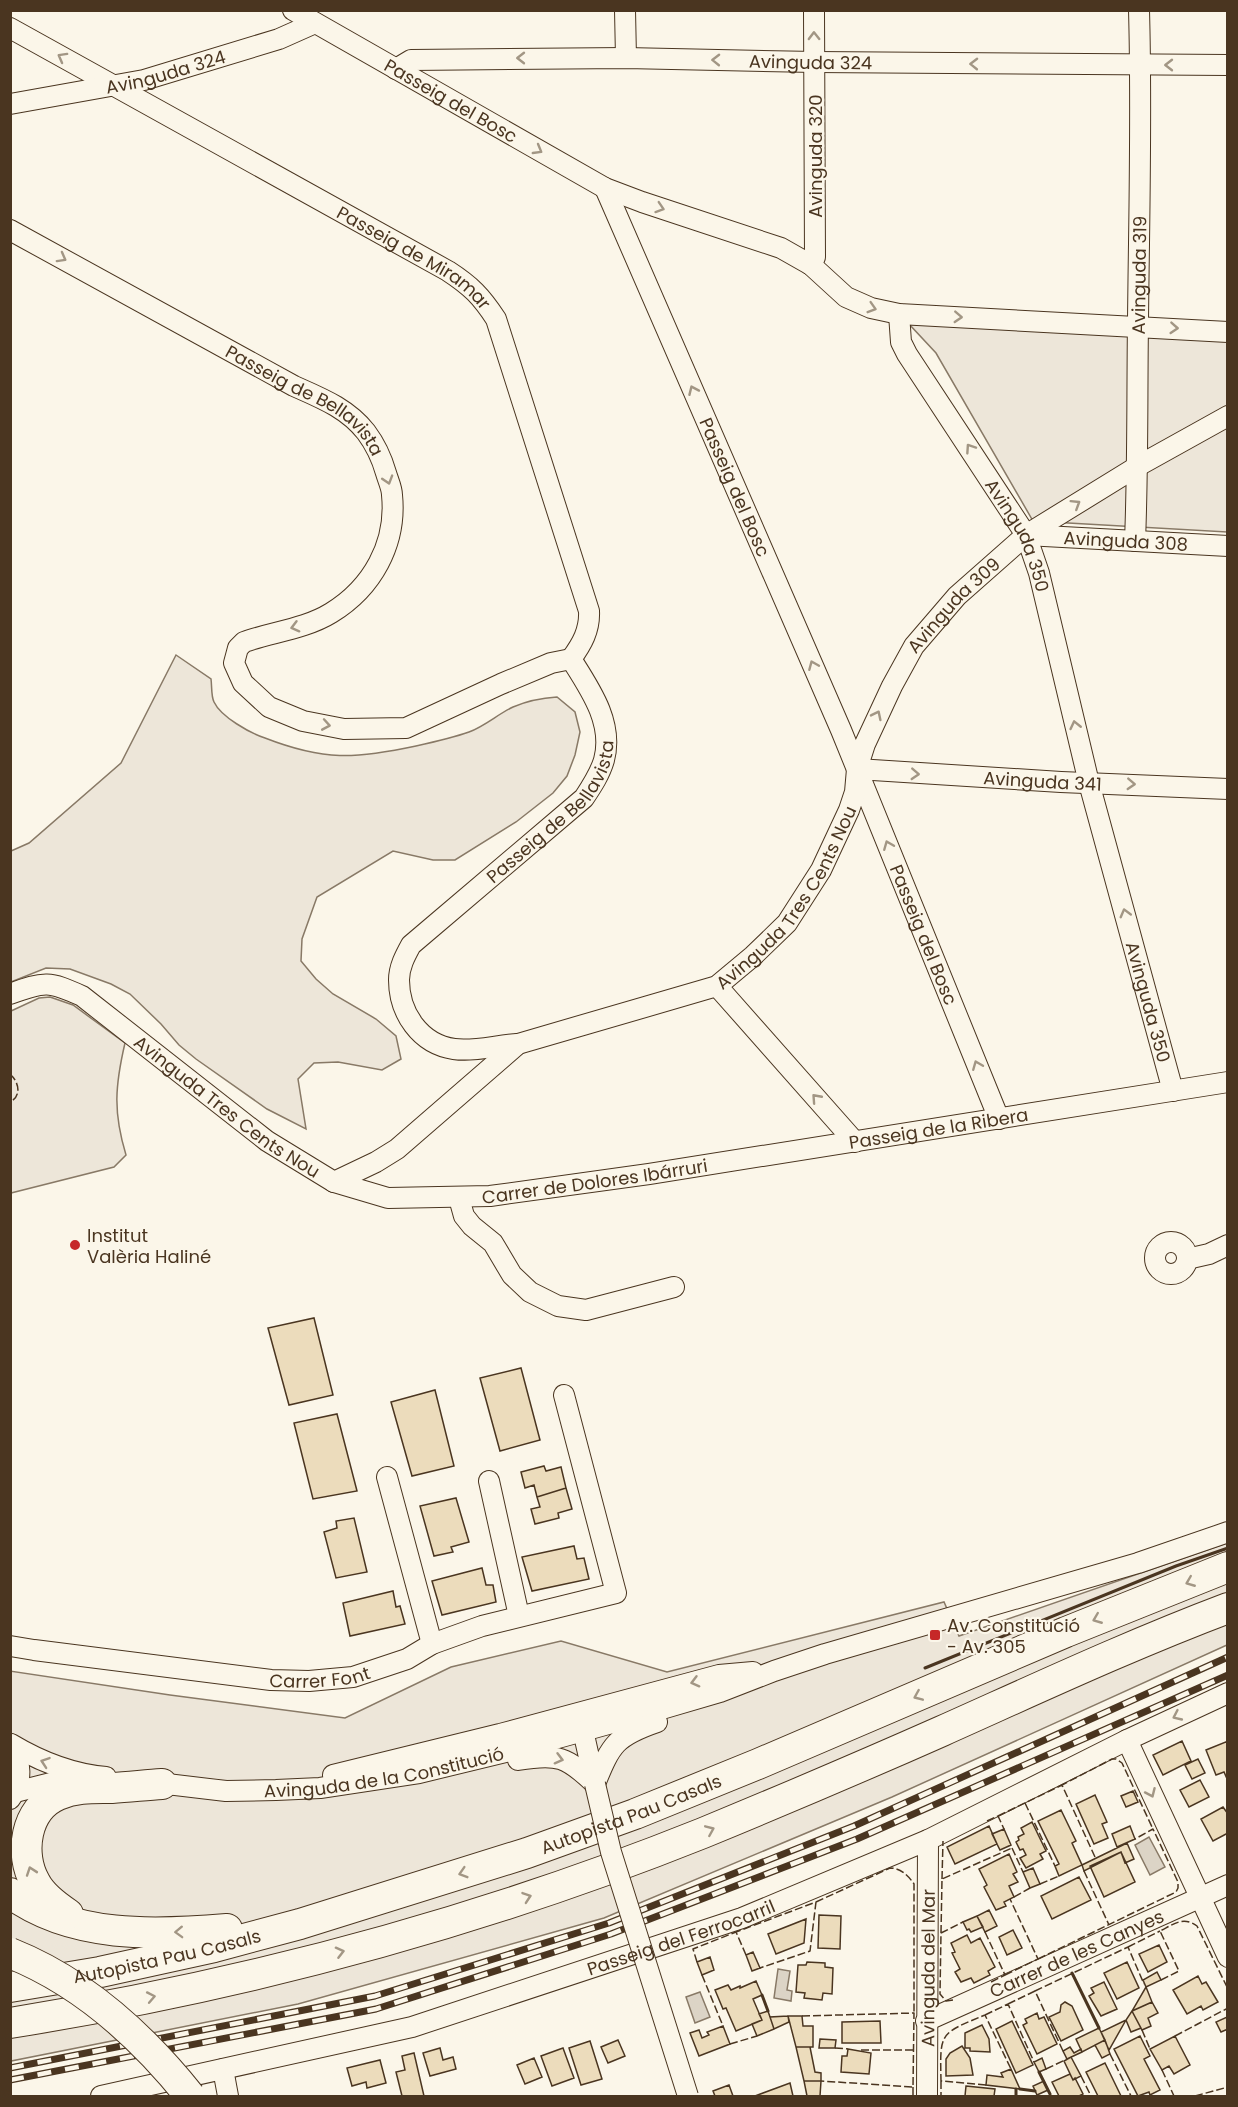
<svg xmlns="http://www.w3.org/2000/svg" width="1238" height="2107" font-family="Poppins,sans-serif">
  <rect width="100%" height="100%" fill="#fbf6e9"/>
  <path fill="#ede6d9" stroke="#887966" stroke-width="1.5" d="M909,324L1227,339V532L1033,521L936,353Z
    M176,655L211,679C212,686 211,696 214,702C221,717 250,733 265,738C324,761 355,759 416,746C434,742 452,738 469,732C485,726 498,714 513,707C527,701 541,698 557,697L575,712L580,732L575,755L567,776L553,793L516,822L455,860H433L393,851L317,897L302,939L301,961L316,979L333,994L376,1019L396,1036L401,1059L382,1070L338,1062L314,1063L298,1079L306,1129L267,1109L196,1059L179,1045L161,1024L130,994L111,984L70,969L46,968L11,982V851L29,843L121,763Z
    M50,997L73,1005L125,1043C115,1086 113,1112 126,1155L114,1167L11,1193V1011L39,998Z
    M1227,1543V1645L892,1797L604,1918L298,2004L11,2061L10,1671L170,1695L345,1718L451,1667L561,1641L667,1672L944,1602L959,1636Z"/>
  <path fill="#dcd4c6" stroke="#887966" stroke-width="1.5" d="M1149,1837L1165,1867L1150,1875L1135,1845Z
    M778,1969L790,1971L787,1990L792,1991L791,2001L774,1998Z
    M700,1992L710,2017L695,2023L686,1997Z"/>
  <path fill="#ecdcbc" stroke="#4a3520" stroke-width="1.5" d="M314,1318L333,1395L289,1405L268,1328Z
    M521,1368L540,1440L500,1451L480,1378Z
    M435,1390L454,1466L412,1476L391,1402Z
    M337,1414L357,1491L313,1499L294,1423Z
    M544,1466L546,1471L561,1467L566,1488L537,1497L534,1485L525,1488L521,1472Z
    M566,1488L572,1509L558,1513L559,1518L535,1524L531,1509L540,1507L537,1497Z
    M456,1498L469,1542L451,1547L453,1552L434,1556L420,1506Z
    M354,1518L367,1572L336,1578L324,1532L337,1528L336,1521Z
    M574,1546L577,1559L584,1558L589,1579L532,1591L522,1557Z
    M482,1568L486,1585H493L496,1602L442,1615L432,1581Z
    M393,1591L396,1607L400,1606L405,1624L350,1636L343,1603Z
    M1182,1741L1191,1761L1163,1775L1153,1755Z
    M1228,1741V1781L1224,1772L1216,1775L1206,1750Z
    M1198,1759L1205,1773L1192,1779L1185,1765Z
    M1200,1780L1209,1797L1189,1807L1180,1790Z
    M1133,1791L1138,1802L1126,1807L1121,1796Z
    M1095,1795L1107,1822L1102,1824L1108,1838L1094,1844L1076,1804Z
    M1223,1807L1228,1814V1833L1213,1841L1201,1819Z
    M1061,1810L1076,1841L1072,1843L1082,1865L1059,1876L1055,1866L1059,1864L1038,1821Z
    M1032,1822L1046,1851L1040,1854L1043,1859L1026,1868L1020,1858L1026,1855L1023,1849L1020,1850L1016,1842L1019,1840L1018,1837L1024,1834L1021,1828Z
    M989,1826L997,1844L955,1864L947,1847Z
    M1130,1826L1135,1839L1117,1847L1112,1834Z
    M1004,1829L1011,1845L1000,1850L992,1834Z
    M1127,1843L1134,1859L1125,1863L1121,1852L1084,1871L1082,1865Z
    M1121,1852L1135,1882L1104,1897L1090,1866Z
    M1009,1854L1017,1872L1013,1874L1018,1882L1009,1886L1014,1897L1004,1902L1006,1906L996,1910L984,1887L987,1885L979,1869Z
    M1033,1868L1040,1884L1030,1888L1023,1872Z
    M1079,1877L1091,1900L1052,1919L1041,1896Z
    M989,1910L997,1926L985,1932L977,1916Z
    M819,1915L841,1916L840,1949L818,1948Z
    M977,1916L983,1927L971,1932L969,1929L967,1930L963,1922Z
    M806,1919L804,1943L776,1954L768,1934Z
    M1013,1930L1022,1948L1007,1955L999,1937Z
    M967,1935L971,1943L980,1938L995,1967L988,1971L990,1975L974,1983L971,1978L961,1982L955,1972L960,1969L952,1953L955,1952L951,1943Z
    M1159,1945L1167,1962L1148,1972L1139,1954Z
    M753,1952L760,1968L752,1971L746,1955Z
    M710,1957L714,1970L702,1975L697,1962Z
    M807,1962L825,1963V1967L833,1968L832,1994L823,1993L822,2000L804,1998L805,1993L796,1992L798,1965H806Z
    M1127,1962L1139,1988L1117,1999L1104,1973Z
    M1157,1972L1161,1980L1146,1987L1143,1980Z
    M1198,1976L1202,1984L1206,1982L1218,2002L1203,2010L1201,2006L1187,2014L1173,1990Z
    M756,1981L762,1995L753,1999L762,2020L736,2031L726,2008L723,2009L715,1990L728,1985L731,1990L740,1986V1988Z
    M1104,1982L1117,2009L1101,2016L1089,1996L1094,1993L1091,1988Z
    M1146,1987L1152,2002L1132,2011Z
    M1065,2002L1072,2006L1083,2030L1061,2041L1049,2017L1060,2012L1061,2005Z
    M1152,2002L1158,2013L1148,2018L1151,2026L1142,2030L1132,2011Z
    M768,2011L774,2029L757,2036L752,2024L762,2020L759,2014Z
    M1132,2011L1141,2028L1131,2032L1126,2020Z
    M1037,2013L1039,2019L1044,2017L1057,2044L1037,2054L1023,2025L1027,2023L1025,2019Z
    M788,2016H802L803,2026H813V2047H796Z
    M788,2016L789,2022L774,2029L770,2017Z
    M1227,2017L1228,2029L1221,2032L1216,2022Z
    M1126,2020L1109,2050L1101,2032Z
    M880,2021L881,2043H842V2022Z
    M1012,2021L1033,2065L1016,2073L996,2029Z
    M982,2025L989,2039L990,2052L970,2051V2048H965V2033Z
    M723,2026L730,2044L699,2056L690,2033L699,2030L702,2038L709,2035L707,2032Z
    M1099,2028L1105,2040L1082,2052L1076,2039Z
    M1140,2036L1150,2056L1144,2059L1160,2090L1150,2095L1149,2092L1138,2096L1114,2049Z
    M1175,2036L1190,2065L1174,2074L1169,2066L1162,2070L1150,2049Z
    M820,2039L836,2040L835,2048H819Z
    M618,2040L625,2056L608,2063L601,2047Z
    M1105,2040L1110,2054L1102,2058L1095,2045Z
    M590,2041L602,2079L581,2085L569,2048Z
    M962,2046L970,2058L973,2075L946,2076V2059L950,2053Z
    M796,2047H810L815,2072L821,2073V2081H804Z
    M1070,2047L1074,2053L1081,2049L1082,2052L1067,2059L1063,2051Z
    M440,2048L443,2060L453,2057L456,2069L430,2076L423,2053Z
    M563,2048L574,2078L552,2086L541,2056Z
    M848,2049L871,2053L869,2074L841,2072L842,2056H847Z
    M414,2053L424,2096H402L396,2072L405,2070L402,2056Z
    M1071,2057L1081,2076L1073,2080L1064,2061Z
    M534,2058L542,2077L525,2084L517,2065Z
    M1042,2058L1046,2069L1039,2072L1034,2062Z
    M380,2060L386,2083L367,2088L366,2082L352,2086L347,2068Z
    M1105,2063L1121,2096H1098L1086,2072Z
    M1011,2069L1020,2089L986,2085L987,2075L1003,2077L1001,2073Z
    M1070,2074L1073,2080L1075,2078L1083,2094L1079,2096H1059L1052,2082Z
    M804,2081H821L820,2096H807Z
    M1044,2081L1048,2090L1037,2095L1033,2086Z
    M790,2083L793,2096H755Z
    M729,2085L733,2096H715L713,2091Z
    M966,2086L995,2089L994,2096H965Z"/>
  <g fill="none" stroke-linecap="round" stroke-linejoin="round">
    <g stroke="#4a3520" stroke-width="22">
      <g id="minor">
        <path id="s1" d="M293,10L605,188L642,202L781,248L811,265L846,297L871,308L899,314L1228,332"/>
        <path d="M625,10L626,58"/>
        <path id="s2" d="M10,28L448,271C471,286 481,296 496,319L589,611C590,630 582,644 571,659"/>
        <path id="s3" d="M396,69L411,60L626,58L815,62L1228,65"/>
        <path id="s4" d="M10,104L144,80L279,39L315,23"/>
        <path id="s5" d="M605,188L841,730L999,1119"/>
        <path id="s6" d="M10,230L294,386C321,398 347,408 366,432C375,444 382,459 386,473C388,480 392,488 392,495C397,544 372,588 331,613C305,629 272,632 244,642L238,648L234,663L243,683L269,707L303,721L344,729L406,728L501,684L551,663L571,659"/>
        <path d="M811,265L815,257L814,10"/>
        <path id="s7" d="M899,314L901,342L907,354L1026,535L1039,573L1089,783L1173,1091"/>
        <path id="s8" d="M1026,535L1228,546"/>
        <path id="s9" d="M1135,541C1138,467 1137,394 1138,321C1139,218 1142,114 1139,10"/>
        <path id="s10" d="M857,769L1061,782L1228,789"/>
        <path d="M717,986L855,1142"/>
        <path id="s11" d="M10,994C45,981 49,981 82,996L267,1141L334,1182L376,1162L397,1149L518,1044L717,986L753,956L787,923L821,870L849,810L855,792L857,769L865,744L892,686L914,646L957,596L1026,535L1138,466L1228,416"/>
        <path id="s12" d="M518,1044C497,1045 474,1052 454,1049C420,1044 399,1013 399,980C399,967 405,956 411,945L584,798C592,786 600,774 604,760C614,723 590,689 571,659"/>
        <path id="s13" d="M334,1182L388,1198L490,1196L649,1174L1228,1082"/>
        <path d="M459,1198L464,1216L472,1226L493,1243L512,1275L530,1292L558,1306L586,1310L674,1287"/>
        <circle cx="1171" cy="1258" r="16"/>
        <path d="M1187,1259L1209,1254L1228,1245"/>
        <path d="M387,1477L432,1644"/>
        <path d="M489,1481L519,1616"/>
        <path id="s14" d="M10,1646L34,1650L271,1680L309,1681L353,1677L407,1659L432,1644L482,1626L616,1593L564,1395"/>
        <path d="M570,1728L584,1735L595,1784"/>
        <path d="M1127,1740L1228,1957"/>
        <path d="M10,1744C22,1761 23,1782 10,1799"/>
        <path d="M11,1744C41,1762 71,1774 106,1777"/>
        <path d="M518,1760C558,1753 567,1757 595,1784"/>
        <path d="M333,1775L500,1734L719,1675L753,1672"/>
        <path id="s15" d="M150,1782L226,1791L276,1790L320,1788L419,1773L518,1749L648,1713L720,1692L774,1671L825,1654L1138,1563L1228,1532"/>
        <path d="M595,1784C611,1744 616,1736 657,1722"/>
        <path d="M15,1792L71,1778"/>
        <path id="s16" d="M926,2021L1228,1885"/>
        <path d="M223,2069L228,2096"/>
        <path id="s17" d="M101,2096L412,2027L742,1918L928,1840L1127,1740L1228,1693"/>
        <path id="s18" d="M927,2096L928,1840"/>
      </g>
    </g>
    <g stroke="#4a3520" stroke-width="32">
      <g id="highway">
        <path d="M10,1893C72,1939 155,1935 227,1929"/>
        <path d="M68,1914C56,1906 42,1896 35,1882C19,1854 25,1809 58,1795C76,1787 93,1788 112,1788C129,1787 146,1785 162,1784"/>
        <path id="s19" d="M10,1987L100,1972L214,1947L300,1924L527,1853L635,1814L758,1764L1066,1632L1228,1567"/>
        <path d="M10,2023C247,1985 481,1922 703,1833C783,1800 863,1766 942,1731C1036,1689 1130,1645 1228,1608"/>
      </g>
    </g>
    <use href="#minor" stroke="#fbf6e9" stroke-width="20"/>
    <use href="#highway" stroke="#fbf6e9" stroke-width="30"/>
    <g stroke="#4a3520" stroke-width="7">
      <path id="rail" d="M10,2068L375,1996L609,1923L854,1826L1228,1657
        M10,2080L376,2009L611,1934L857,1839L1228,1675"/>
    </g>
    <use href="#rail" stroke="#fbf6e9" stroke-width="4.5" stroke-dasharray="14" stroke-linecap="butt"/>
    <g stroke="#4a3520" stroke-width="22" stroke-linecap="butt">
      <path id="minor-bridge" d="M595,1784L611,1852L688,2096"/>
    </g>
    <g stroke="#4a3520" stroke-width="32" stroke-linecap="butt">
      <path id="highway-bridge" d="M10,1953C83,1982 142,2036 190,2096"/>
    </g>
    <use href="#minor-bridge" stroke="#fbf6e9" stroke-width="20"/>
    <use href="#highway-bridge" stroke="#fbf6e9" stroke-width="30"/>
    <path stroke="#4a3520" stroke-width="1.5" stroke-dasharray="8 3" stroke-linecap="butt" d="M10,1074C19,1082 22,1096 10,1102
      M1025,1803L1055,1866
      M998,1816L1062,1785
      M987,1821L998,1816L1004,1829
      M1012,1848L1023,1872
      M1095,1857L1062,1785L1112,1759H1116L1122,1763L1153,1829
      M1084,1871L1109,1925
      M942,1879L943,1841
      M1040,1884L1059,1876
      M1014,1897L1030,1888
      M816,1902L890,1868C900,1868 908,1875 914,1884V2013
      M985,1932L1005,1975L991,1982
      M941,1933L942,1879L1012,1848
      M1128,1947L1160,1931
      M746,1955L736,1932L816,1902L810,1951L760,1968
      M1038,1959L1176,1892L1178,1888V1882L1153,1829L1135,1839
      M697,1962L693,1949L736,1932
      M702,1975L723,2026
      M1005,1975L1038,1959L1010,1899
      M1161,1980L1179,1971L1160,1931C1174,1924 1183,1916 1197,1926L1228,1989
      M953,2000L946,2001L940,1994L941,1933L963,1922
      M1008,2004L1035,1991
      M985,2015L1008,2004L1034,2062
      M802,2016L914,2013L913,2087L821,2081
      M1142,2030L1150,2049
      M1175,2036L1228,2008
      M730,2044L757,2036
      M835,2048L848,2049
      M861,2050H913
      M1063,2051L1035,1991L1128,1947L1144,1984
      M1110,2054L1131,2096
      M1046,2069L1067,2059
      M1162,2070L1174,2096
      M1081,2076L1091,2096
      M941,2081V2096
      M986,2085L941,2081C940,2032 939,2034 985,2015L1011,2069
      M913,2087V2096
      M1195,2096L1228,2087"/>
    <path stroke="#4a3520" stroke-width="3" d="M925,1668L1176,1566L1228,1548
      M1072,1973L1099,2028
      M762,1995L768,2011
      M1039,2072L1050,2094
      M1020,2089L1035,2091
      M1016,2096V2089"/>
  </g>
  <defs><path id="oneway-chevron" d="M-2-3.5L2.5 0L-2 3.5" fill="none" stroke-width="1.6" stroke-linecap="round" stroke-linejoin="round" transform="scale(1.5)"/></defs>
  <g stroke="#a29684">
    <use href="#oneway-chevron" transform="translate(814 36) rotate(-91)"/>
    <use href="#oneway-chevron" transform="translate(62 57) rotate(-151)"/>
    <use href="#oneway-chevron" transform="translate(521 58) rotate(180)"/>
    <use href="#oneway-chevron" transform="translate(716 60) rotate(-179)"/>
    <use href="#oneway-chevron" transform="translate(974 64) rotate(-179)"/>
    <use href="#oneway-chevron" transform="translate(1169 65) rotate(180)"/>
    <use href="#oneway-chevron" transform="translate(538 150) rotate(30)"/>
    <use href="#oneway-chevron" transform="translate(660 208) rotate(18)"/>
    <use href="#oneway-chevron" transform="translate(62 258) rotate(29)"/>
    <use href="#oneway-chevron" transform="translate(872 308) rotate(17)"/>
    <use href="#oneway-chevron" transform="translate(958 317) rotate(3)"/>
    <use href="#oneway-chevron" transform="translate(1174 328) rotate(4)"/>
    <use href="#oneway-chevron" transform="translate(693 390) rotate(-114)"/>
    <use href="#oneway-chevron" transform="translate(970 448) rotate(-124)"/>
    <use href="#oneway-chevron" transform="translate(388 480) rotate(73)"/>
    <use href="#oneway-chevron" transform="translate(1076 504) rotate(-32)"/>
    <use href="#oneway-chevron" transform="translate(295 627) rotate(165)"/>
    <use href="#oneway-chevron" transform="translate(813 665) rotate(-113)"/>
    <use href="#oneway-chevron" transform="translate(877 715) rotate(-64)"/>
    <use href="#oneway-chevron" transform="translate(326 725) rotate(10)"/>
    <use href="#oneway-chevron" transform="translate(1075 725) rotate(-103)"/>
    <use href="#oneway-chevron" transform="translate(915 774) rotate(3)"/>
    <use href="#oneway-chevron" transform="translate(1131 784) rotate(3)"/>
    <use href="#oneway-chevron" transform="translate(888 845) rotate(-112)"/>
    <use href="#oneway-chevron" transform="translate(1125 913) rotate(-105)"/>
    <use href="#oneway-chevron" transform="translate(977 1065) rotate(-112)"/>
    <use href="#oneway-chevron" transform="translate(816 1098) rotate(-132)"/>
    <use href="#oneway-chevron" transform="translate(1190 1582) rotate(158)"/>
    <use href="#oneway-chevron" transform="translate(1097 1619) rotate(158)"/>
    <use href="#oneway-chevron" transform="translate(695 1682) rotate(165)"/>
    <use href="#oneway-chevron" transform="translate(918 1696) rotate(157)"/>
    <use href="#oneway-chevron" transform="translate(1177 1716) rotate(155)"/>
    <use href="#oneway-chevron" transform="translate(559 1759) rotate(15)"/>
    <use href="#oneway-chevron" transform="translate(45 1762) rotate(-161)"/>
    <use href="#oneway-chevron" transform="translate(1151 1793) rotate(66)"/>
    <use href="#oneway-chevron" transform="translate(710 1830) rotate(-23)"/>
    <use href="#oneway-chevron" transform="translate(31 1871) rotate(-109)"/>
    <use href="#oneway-chevron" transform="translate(463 1873) rotate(163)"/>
    <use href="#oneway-chevron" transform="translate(527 1897) rotate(-19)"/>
    <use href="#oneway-chevron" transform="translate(179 1932) rotate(178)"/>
    <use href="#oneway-chevron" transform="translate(340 1952) rotate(-14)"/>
    <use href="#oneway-chevron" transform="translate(151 1997) rotate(-11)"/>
  </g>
  <g fill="#c62828" stroke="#fbf6e9" stroke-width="2">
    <circle cx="75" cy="1245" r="6"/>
    <rect x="929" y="1629" width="12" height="12" rx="3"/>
  </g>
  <g text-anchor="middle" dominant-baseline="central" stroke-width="4.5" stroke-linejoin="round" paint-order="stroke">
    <g font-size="18" fill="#4a3520" stroke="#fbf6e9">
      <text stroke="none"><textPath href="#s3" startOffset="417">Avinguda 324</textPath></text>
      <text stroke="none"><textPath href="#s4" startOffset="159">Avinguda 324</textPath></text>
      <text stroke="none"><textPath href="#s1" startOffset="182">Passeig del Bosc</textPath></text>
      <text transform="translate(815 156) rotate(-90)">Avinguda 320</text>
      <text stroke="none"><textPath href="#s2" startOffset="465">Passeig de Miramar</textPath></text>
      <text stroke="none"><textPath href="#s9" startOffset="266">Avinguda 319</textPath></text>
      <text stroke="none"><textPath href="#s6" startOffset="342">Passeig de Bellavista</textPath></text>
      <text stroke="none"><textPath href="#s5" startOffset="326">Passeig del Bosc</textPath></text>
      <text stroke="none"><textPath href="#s7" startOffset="255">Avinguda 350</textPath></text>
      <text stroke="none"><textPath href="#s8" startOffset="100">Avinguda 308</textPath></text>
      <text stroke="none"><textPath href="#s11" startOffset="1286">Avinguda 309</textPath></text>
      <text stroke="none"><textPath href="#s10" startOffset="186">Avinguda 341</textPath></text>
      <text stroke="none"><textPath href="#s12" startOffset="394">Passeig de Bellavista</textPath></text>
      <text stroke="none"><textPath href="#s11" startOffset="942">Avinguda Tres Cents Nou</textPath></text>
      <text stroke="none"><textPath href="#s5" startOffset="812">Passeig del Bosc</textPath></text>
      <text stroke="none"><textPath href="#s7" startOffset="741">Avinguda 350</textPath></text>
      <text stroke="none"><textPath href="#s11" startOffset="258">Avinguda Tres Cents Nou</textPath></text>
      <text stroke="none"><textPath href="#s13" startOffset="612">Passeig de la Ribera</textPath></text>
      <text stroke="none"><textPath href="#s13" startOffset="264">Carrer de Dolores Ibárruri</textPath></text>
      <text stroke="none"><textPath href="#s14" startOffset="312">Carrer Font</textPath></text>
      <text stroke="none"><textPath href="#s15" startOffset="236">Avinguda de la Constitució</textPath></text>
      <text stroke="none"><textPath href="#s19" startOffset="646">Autopista Pau Casals</textPath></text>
      <text stroke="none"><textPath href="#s17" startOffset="602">Passeig del Ferrocarril</textPath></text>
      <text stroke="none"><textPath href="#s16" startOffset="165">Carrer de les Canyes</textPath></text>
      <text stroke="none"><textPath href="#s19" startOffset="160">Autopista Pau Casals</textPath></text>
      <text stroke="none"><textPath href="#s18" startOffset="128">Avinguda del Mar</textPath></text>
    </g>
    <g font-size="18" fill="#4a3520" stroke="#fbf6e9" text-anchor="start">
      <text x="87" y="1235">Institut<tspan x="87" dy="21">Valèria Haliné</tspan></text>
      <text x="947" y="1625">Av. Constitució<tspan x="947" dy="21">- Av. 305</tspan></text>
    </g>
  </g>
  <rect width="1238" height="2107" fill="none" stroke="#4a3520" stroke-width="24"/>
</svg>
